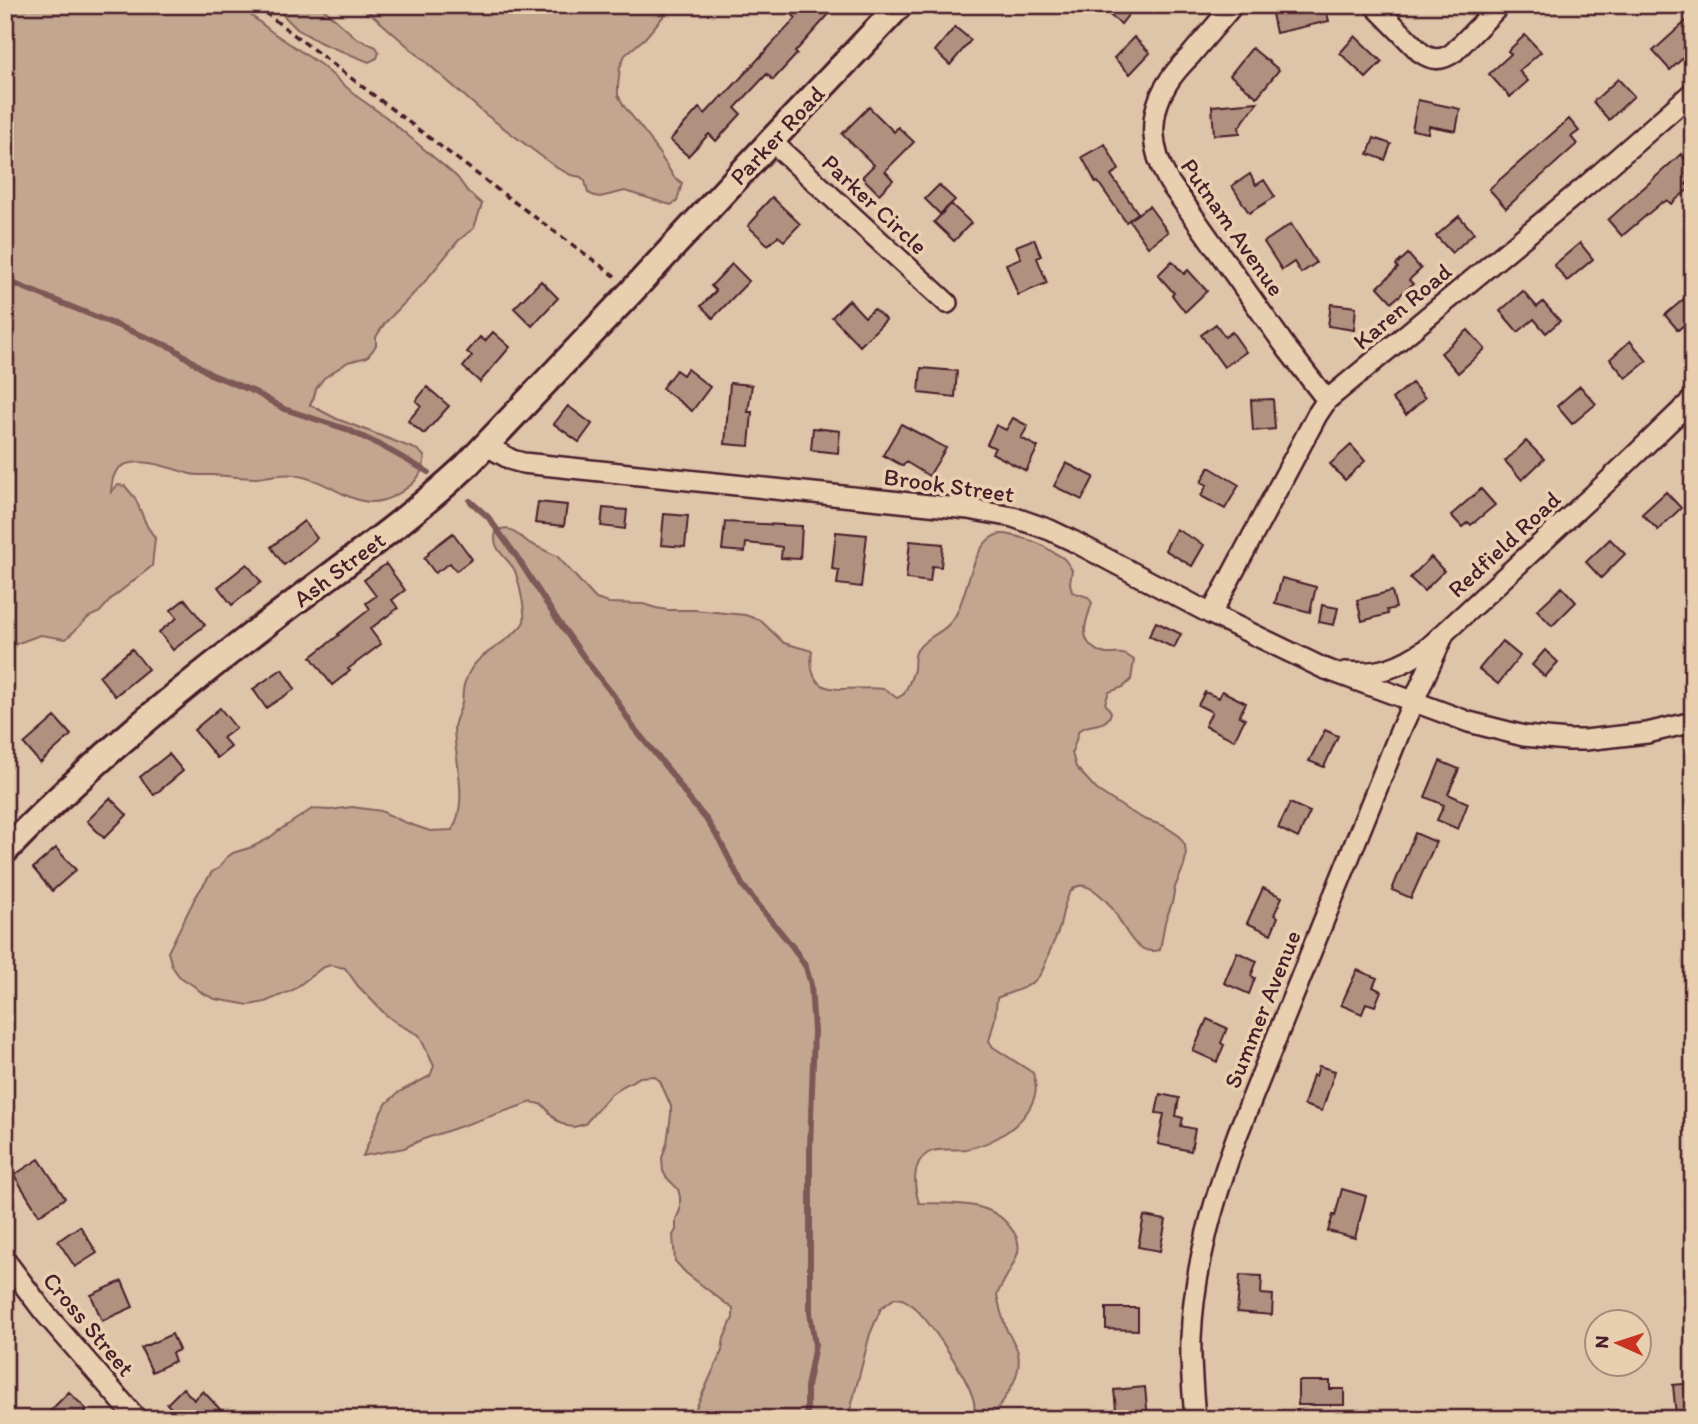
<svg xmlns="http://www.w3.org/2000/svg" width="1698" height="1424" font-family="Itim,sans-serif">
  <rect width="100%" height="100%" fill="#dec4a8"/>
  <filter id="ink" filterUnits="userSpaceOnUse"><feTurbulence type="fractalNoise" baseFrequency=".0143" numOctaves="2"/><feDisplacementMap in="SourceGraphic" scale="14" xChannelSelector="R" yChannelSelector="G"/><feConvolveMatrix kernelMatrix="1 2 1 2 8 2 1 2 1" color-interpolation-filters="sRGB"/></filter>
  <g filter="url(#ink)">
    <path fill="#c3a690" stroke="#86625e" stroke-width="2" d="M5,5H238L272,32L321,65L359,98L386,117L457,177L468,192L482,204L474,228L458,241L422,285L385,323L376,337V345L373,350L367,357L348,362L324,378L316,389L314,397L310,405L337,419L418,450L424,456C426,465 419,478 412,484C361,526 343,482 294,475C281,473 269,477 256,478C242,478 228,476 213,475C205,475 195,476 187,473C170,468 142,457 124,465C113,470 112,481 111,492L118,485L125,486L135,498L147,526L155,538L152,566L112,598L100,612L89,617L66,639L40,635L5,648V411C10,398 12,389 5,377Z
      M273,5H319L356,38L376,47L379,52L377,58L369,62L321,43L297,29Z
      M361,5H673L645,38L625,55L620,67L618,86V95L624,106L650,139L674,177L682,183L677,201L671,205L625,191L600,197L595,196L588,193L585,181L581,177L571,175L557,168L485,114Z
      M507,528L523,538L529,543L557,556L596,599L609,603L643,604L656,608L668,610H695L745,615L760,620L784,643L812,651C805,705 851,684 883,689C888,690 892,695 897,698L904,694C908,686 912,678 914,669C915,661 913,655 918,649C928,635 945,633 954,618C968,598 972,534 1003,534C1011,534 1022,538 1029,540C1037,542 1042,545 1048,549C1062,558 1062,554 1072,570L1070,583L1072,592L1088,597L1092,603C1088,617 1079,634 1091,646C1095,650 1101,653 1106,654C1121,655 1120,650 1134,660L1131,680L1123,687L1109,692L1105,703L1111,712C1108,728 1092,722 1079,730L1072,753L1076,767L1086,778L1097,790L1126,809L1144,819L1164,826L1178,835L1185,845L1186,856L1184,866L1175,887L1172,903L1165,922L1160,950C1131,958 1123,919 1108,903C1099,893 1080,875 1069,894C1064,903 1062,916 1060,926C1058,933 1055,939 1052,946C1047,956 1046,967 1039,976C1031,988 1010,992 997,998L995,1018L989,1041L993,1047L1033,1073C1035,1080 1037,1088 1035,1095C1027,1124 994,1144 966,1149C954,1151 938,1147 928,1153C911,1163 914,1187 919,1203C949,1204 990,1199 1010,1227C1016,1234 1020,1242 1018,1252C1014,1267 1003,1280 997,1295C999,1306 1002,1317 1006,1328C1009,1336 1016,1344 1018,1353C1023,1377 1003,1400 991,1419H972C975,1413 975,1408 974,1402C969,1379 926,1313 906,1301C901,1298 900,1299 895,1298L881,1308L870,1334L848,1419H691L722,1351L724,1338L733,1318V1309L686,1273L675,1261L673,1235L676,1230V1219L680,1210V1197L678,1189L666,1177L663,1171L662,1158L667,1143L671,1115V1106L660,1081L654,1076L640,1077L623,1086L610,1095L585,1124L574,1127L567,1126L556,1120L543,1105L532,1102L421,1140L404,1148L363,1156L381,1112L387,1103L399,1092L430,1076L434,1066L419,1035L398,1024L385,1014L358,986L345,968L330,965L322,968L293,990L265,1002L249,1005L215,999L202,993L194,986L179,976L172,966L168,952L195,898L212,872L219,868L226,858L233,853L252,847L268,839L278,831L312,809L330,810L352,807L381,811L404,822L430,831L452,830C469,802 455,760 454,729C454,720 460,712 462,703C463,696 462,689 465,682C468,672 474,663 483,656C492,649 521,632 524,621C526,613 518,576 514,569C506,556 491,549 496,532L501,529Z"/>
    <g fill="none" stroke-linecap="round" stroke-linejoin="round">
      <path stroke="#7e5856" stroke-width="6" d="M5,280L173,348L210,374L255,392L284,409L346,429L380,445L428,472
        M470,501L488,517L517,557L554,615L588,663L614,696L633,727L671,773L689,799L706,819L719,839L743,886L792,946L806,967L811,985L814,1031L810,1148V1313L815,1345L807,1387V1419"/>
    </g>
    <path fill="#b09180" stroke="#4a1f2b" stroke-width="2" d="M782,5H822L830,13L795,52L797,54L773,80L767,74L735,108L741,114L716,141L709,134L688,156L670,140L699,108L705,114L722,96L723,97L796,18Z
      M1097,5H1136L1121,24Z
      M1290,5H1325L1329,21L1276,33L1271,9Z
      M1693,15V49L1670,70L1653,51Z
      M955,27L971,40L950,65L935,51Z
      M1525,35L1541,52L1519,71L1528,81L1510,97L1489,74L1511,54L1508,51Z
      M1355,36L1382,62L1366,78L1340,53Z
      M1134,37L1150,53L1130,74L1114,58Z
      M1252,48L1279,70L1257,97L1230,75Z
      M1618,79L1634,96L1609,120L1593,102Z
      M1418,100L1460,109L1456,131L1429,126L1428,133L1412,130Z
      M1258,102L1239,127L1240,133L1214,135L1212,106Z
      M869,107L894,132L898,127L914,142L885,171L893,180L879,194L862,177L874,165L842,134Z
      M1569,119L1579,131L1571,137L1577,144L1506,208L1489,189Z
      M1374,138L1391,144L1385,160L1368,154Z
      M1105,144L1119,170L1111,175L1138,213L1126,222L1098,182L1096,183L1082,157Z
      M1681,154L1693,169V178L1686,184L1690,188L1671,204L1667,200L1663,203L1662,202L1622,236L1608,220Z
      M1250,174L1256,185L1264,180L1275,197L1249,213L1232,186Z
      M939,185L955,200L940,214L925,199Z
      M772,197L800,224L784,241L778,236L768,245L748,226L758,215L757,213Z
      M951,204L971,223L954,241L934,222Z
      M1149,206L1168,232L1148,247L1129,220Z
      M1459,216L1474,233L1452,253L1436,236Z
      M1291,224L1316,263L1301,273L1294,262L1282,270L1264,242Z
      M1034,239L1041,256L1037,258L1047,283L1018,295L1006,264L1021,258L1016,246Z
      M1580,243L1593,259L1567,281L1554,265Z
      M1408,254L1421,269L1409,280L1413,284L1392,302L1378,287L1398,268L1396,265Z
      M1172,261L1184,274L1188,270L1207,291L1185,312L1172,295L1174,293L1158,275Z
      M732,264L749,281L713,318L701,306L716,291L711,286Z
      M541,281L558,298L532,326L514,308Z
      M1523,291L1537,307L1543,302L1560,321L1546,333L1534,319L1518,332L1500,311Z
      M1693,291V317L1678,330L1665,315Z
      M849,300L865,317L874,309L886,320L860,346L832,317Z
      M1331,304L1356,307L1354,330L1328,326Z
      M1216,324L1225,337L1232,332L1246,352L1224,367L1201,335Z
      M1468,330L1485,349L1458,373L1441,353Z
      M493,332L510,347L480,382L463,367L472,356L467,352L480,337L485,341Z
      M1630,341L1647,361L1626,378L1610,359Z
      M921,368L957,371L955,397L919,393Z
      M687,369L710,387L692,411L662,388L676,370L683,375Z
      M730,383L752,385L748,412H752L749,446L725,444Z
      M1412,383L1425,398L1406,415L1392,399Z
      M1580,386L1596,404L1572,424L1557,406Z
      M427,387L449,406L424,434L408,421L421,406L416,401Z
      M1273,399L1275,429L1253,431L1251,400Z
      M568,406L592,424L579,442L554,424Z
      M1013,418L1028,426L1021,438L1038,447L1026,471L992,453L995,448L987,444L996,425L1006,430Z
      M901,424L946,448L929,476L906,462L903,466L883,455Z
      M813,428L840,431L838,453L811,450Z
      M1526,441L1544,459L1522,480L1505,461Z
      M1351,445L1365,461L1345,480L1330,464Z
      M1066,463L1094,477L1082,500L1054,486Z
      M1209,467L1239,485L1225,509L1201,496L1207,485L1201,482Z
      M1481,489L1495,505L1471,525L1468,522L1462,527L1451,515Z
      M1666,492L1681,508L1658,530L1642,514Z
      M538,502L567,505L564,526L535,523Z
      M603,508L627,510L625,529L601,526Z
      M664,514L688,516L685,547L661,545Z
      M304,521L317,538L284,565L271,547Z
      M725,522L802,526L800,559L781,558L782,547L776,546L746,543L745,552L722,550Z
      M1176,529L1204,545L1192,566L1165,550Z
      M836,532L867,535L861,587L837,584L839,570L832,569Z
      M453,533L472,559L456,571L450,563L435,573L424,558L429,554L428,552Z
      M1610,539L1625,554L1601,578L1586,562Z
      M910,541L943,544L941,567L932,566L930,582L906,579Z
      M1431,557L1444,571L1424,591L1410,578Z
      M247,564L261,582L232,605L218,587Z
      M386,564L405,590L392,600L398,608L370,629L381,644L348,669L350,671L332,685L311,657L339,635L338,634L370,609L366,603L376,596L364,580Z
      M1282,578L1316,587L1310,612L1275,603Z
      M1562,587L1576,602L1552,626L1537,610Z
      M1392,591L1396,608L1387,610L1388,614L1362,621L1357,600Z
      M185,599L205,625L173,650L159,632L177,618L171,610Z
      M1322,605L1338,608L1334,625L1319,622Z
      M1156,622L1181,634L1174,648L1149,636Z
      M1502,641L1520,656L1498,684L1479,669Z
      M132,649L148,669L115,696L99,676Z
      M1545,650L1558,662L1545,677L1532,665Z
      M282,669L295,689L266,708L253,689Z
      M1222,691L1246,703L1239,716L1245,719L1234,740L1205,726L1212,712L1198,705L1205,692L1219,698Z
      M220,708L236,728L223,738L231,747L217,758L194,730Z
      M55,717L71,735L40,763L24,744Z
      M1325,730L1338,736L1324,767L1309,761Z
      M169,754L183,771L154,795L140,777Z
      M1440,761L1459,769L1448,794L1468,803L1458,829L1437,820L1444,805L1425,797Z
      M110,798L127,815L104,838L87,821Z
      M1290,803L1310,812L1298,838L1278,828Z
      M1415,833L1436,842L1411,898L1392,890Z
      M56,848L76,870L52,891L33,868Z
      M1263,888L1282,897L1274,915L1278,917L1271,934L1247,923Z
      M1237,952L1257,961L1251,976L1255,978L1249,994L1224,983Z
      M1357,970L1377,978L1373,987L1381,991L1375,1006L1366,1003L1362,1014L1341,1005Z
      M1207,1019L1227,1028L1221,1043L1224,1045L1217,1062L1193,1051Z
      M1319,1066L1335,1071L1322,1111L1304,1105L1313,1075L1316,1076Z
      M1160,1094L1179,1098L1176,1116L1183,1118L1181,1126L1195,1129L1191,1151L1158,1144L1164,1114L1156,1113Z
      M39,1159L65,1198L39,1215L14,1175Z
      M1342,1189L1366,1196L1355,1238L1328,1231L1333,1215L1335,1216Z
      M1144,1216L1166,1220L1160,1251L1138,1247Z
      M80,1226L97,1253L75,1267L58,1241Z
      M1240,1275L1262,1276L1261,1294L1273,1295L1272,1315L1237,1312Z
      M122,1281L133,1307L102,1321L91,1295Z
      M1106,1308H1138V1330L1106,1329Z
      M172,1334L179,1350L172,1353L175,1361L152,1372L141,1348Z
      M1298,1381H1330V1389H1344V1405H1298Z
      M1693,1383V1414L1676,1416L1673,1385Z
      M1145,1387L1148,1419L1117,1418L1114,1390Z
      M183,1388L194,1400L203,1391L229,1419H182L167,1404Z
      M69,1392L87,1410L79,1419H42Z"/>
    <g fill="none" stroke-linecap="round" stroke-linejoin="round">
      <g stroke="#4a1f2b" stroke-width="24">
        <path id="minor" d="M1233,5C1219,22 1205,38 1191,55C1182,64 1173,74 1167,84C1147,116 1151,151 1169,182L1288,350L1327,400
          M1374,5L1420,52C1432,61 1442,61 1454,52L1500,5
          M771,141L947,303
          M485,445L512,460L523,463L968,509L1013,517L1050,530L1073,541L1211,614L1323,668L1469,722L1524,736L1568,740H1585L1647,733L1693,722
          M1211,614L1317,415L1327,400L1587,185L1693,92
          M1345,672C1379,675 1401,667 1429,647L1606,483L1693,399
          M5,1260L44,1312L137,1419
          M1195,1419C1193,1392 1190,1364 1191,1338C1194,1267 1214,1199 1238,1133L1401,729L1444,634"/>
      </g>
      <g stroke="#4a1f2b" stroke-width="30">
        <path id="tertiary" d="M5,851C88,765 179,690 274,618C339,568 406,522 466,466L633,290L771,141L900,5"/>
      </g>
      <path stroke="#4a1f2b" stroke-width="3.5" stroke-dasharray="7 5" stroke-linecap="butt" d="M255,5L498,190L615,276"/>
      <use href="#minor" stroke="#e8cfb0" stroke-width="19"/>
      <use href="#tertiary" stroke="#e8cfb0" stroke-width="24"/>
    </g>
  </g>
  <g text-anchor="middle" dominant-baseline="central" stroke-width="7" stroke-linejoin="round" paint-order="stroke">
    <g font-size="24" fill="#4a1f2b" stroke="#e8cfb0">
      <text transform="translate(777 135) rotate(-47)">Parker Road</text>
      <text transform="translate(875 204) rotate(43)">Parker Circle</text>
      <text transform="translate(1233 227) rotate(55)">Putnam Avenue</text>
      <text transform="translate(1402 306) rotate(-40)">Karen Road</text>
      <text transform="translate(949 485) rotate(8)">Brook Street</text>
      <text transform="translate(1504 544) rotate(-43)">Redfield Road</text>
      <text transform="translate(339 569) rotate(-37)">Ash Street</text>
      <text transform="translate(1262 1009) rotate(-68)">Summer Avenue</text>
      <text transform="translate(89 1324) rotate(50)">Cross Street</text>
    </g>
  </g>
  <rect width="1698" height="1424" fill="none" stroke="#e8cfb0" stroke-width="28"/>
  <rect x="14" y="14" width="1670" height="1396" fill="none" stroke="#4a1f2b" stroke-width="2.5" filter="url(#ink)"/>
  <g transform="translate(1618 1343) rotate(273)"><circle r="33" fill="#e8cfb0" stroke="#a9897b" stroke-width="2"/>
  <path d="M0-5L12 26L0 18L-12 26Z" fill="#c8321e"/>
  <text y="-10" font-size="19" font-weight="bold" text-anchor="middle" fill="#4a1f2b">N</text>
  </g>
</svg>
